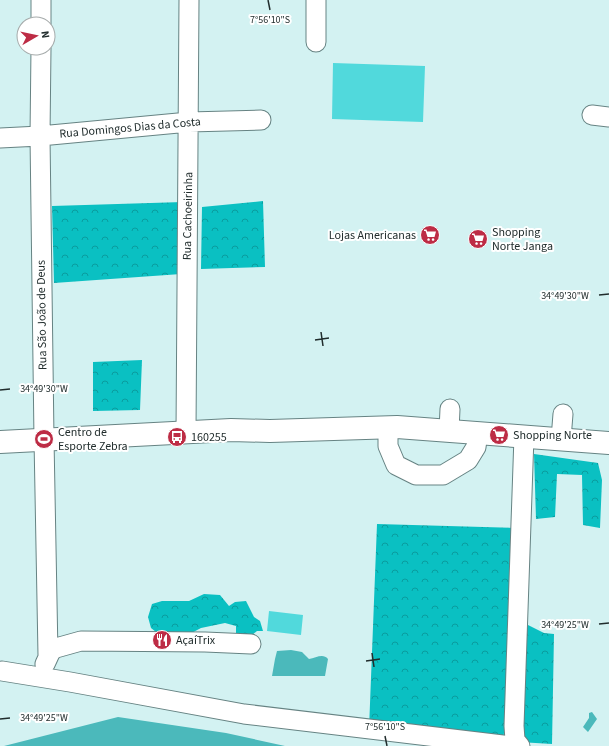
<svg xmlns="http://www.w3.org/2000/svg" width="609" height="746" font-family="'Source Sans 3',sans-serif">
  <defs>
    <pattern id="forest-crowns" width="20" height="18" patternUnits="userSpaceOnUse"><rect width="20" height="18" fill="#0ac0c2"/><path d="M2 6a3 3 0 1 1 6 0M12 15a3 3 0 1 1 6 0" fill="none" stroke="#0a9c9e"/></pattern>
  </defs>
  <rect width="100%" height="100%" fill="#d3f2f2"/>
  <path fill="url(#forest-crowns)" d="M263,201L265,267L201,269L202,207Z
    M183,202L181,274L54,283L52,206Z
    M142,360L140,410L93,411V362Z
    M534,454L598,463L602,480L600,528L583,525L582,475L557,474L555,517L536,519Z
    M377,524L519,528L503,746L369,729Z
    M204,594L220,595L229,606L235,602L246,601L254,617L260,621L263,631H257L252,635L236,634V626L225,623L201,628L180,639L161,636L151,628L148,617L152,604L162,601H189Z
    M528,625L544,633L554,634L552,744L519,742L523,641Z"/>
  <path fill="#51d9dc" d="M333,63L425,66L423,122L332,119Z
    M269,611L303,615L301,635L267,631Z"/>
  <path fill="#4bb9bb" d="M291,650L302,652L309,659C316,658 323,653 328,659L325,676H272L275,659L277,651Z
    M592,712L597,719L588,732L583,727L589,718V713Z
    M118,717L226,733L285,746H4Z"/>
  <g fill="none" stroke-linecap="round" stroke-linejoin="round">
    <g stroke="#668383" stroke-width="21">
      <path id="minor" d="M316,0V42
        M41,24V0
        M41,48L40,136L44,439L48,655
        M592,115L609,117
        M0,138L40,136L189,122L261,120
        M388,428V446L396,465L416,475H443L468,460L476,447L478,433
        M449,431L450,409
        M186,432L189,0
        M561,439L563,414
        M45,664L51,651L56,648L81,641L205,642L251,644
        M2,671L70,682L244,714L512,746
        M520,746L515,740L514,726L524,436"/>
    </g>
    <g stroke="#668383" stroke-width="24">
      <path id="major" d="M0,442L231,430L270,431L397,427L609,443"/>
    </g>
    <use href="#minor" stroke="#fff" stroke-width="19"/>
    <use href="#major" stroke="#fff" stroke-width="22"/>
  </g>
  <path fill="none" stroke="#212d2d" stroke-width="1.5" d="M268,0L270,10M599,295L609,294M321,332L323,346M315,340L329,338M0,390L10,389M599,624L609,623M372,653L374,667M366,661L380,659M0,719L10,718M385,736L387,746"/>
  <defs>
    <g id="supermarket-disc" transform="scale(1)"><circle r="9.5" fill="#bd2c45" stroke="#fff"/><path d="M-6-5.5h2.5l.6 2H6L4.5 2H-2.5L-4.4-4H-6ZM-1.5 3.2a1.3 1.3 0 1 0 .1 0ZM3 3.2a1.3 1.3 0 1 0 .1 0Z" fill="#fff"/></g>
    <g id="bus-disc" transform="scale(1)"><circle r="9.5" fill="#bd2c45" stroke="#fff"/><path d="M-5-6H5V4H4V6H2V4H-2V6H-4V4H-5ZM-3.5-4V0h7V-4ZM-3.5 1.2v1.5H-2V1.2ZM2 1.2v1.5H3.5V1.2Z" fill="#fff"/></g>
    <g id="stadium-disc" transform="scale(1)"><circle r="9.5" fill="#bd2c45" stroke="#fff"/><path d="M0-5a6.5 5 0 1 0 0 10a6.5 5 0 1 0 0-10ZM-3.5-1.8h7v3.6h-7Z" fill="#fff"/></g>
    <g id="restaurant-disc" transform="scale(1)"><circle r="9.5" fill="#bd2c45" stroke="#fff"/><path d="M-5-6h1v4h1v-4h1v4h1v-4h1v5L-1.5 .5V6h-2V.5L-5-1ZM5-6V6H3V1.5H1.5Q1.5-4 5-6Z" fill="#fff"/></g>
  </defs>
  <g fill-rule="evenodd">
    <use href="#supermarket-disc" x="430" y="235"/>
    <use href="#supermarket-disc" x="478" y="239"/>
    <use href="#supermarket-disc" x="499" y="435"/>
    <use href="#bus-disc" x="177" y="437"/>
    <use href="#stadium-disc" x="44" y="439"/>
    <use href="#restaurant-disc" x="162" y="640"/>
  </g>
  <g text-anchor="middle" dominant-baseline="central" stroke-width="4" stroke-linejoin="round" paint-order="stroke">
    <g font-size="12" fill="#212d2d" stroke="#fff">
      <text transform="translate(130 128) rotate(-5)">Rua Domingos Dias da Costa</text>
      <text transform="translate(188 216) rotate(-89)">Rua Cachoeirinha</text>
      <text transform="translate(42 315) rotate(-91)">Rua São João de Deus</text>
    </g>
    <g font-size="12" fill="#212d2d" stroke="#fff" text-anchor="start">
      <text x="492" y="232">Shopping<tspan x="492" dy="14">Norte Janga</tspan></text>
      <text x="416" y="235" text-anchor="end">Lojas Americanas</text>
      <text x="58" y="432">Centro de<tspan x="58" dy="14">Esporte Zebra</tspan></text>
      <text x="513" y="435">Shopping Norte</text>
      <text x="191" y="437">160255</text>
      <text x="176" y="640">AçaíTrix</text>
    </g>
  </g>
  <g font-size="10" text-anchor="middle" fill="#212d2d" stroke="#fff" stroke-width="4" stroke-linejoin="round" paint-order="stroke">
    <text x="270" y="23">7°56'10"S</text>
    <text x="565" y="299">34°49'30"W</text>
    <text x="44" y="392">34°49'30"W</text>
    <text x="565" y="628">34°49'25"W</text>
    <text x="44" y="721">34°49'25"W</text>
    <text x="385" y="730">7°56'10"S</text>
  </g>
  <g transform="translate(36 36) rotate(81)"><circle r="19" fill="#ffffff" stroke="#a6abab"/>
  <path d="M0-3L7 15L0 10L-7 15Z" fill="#bd2c45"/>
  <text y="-6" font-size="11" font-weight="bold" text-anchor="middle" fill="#212d2d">N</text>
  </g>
</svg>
